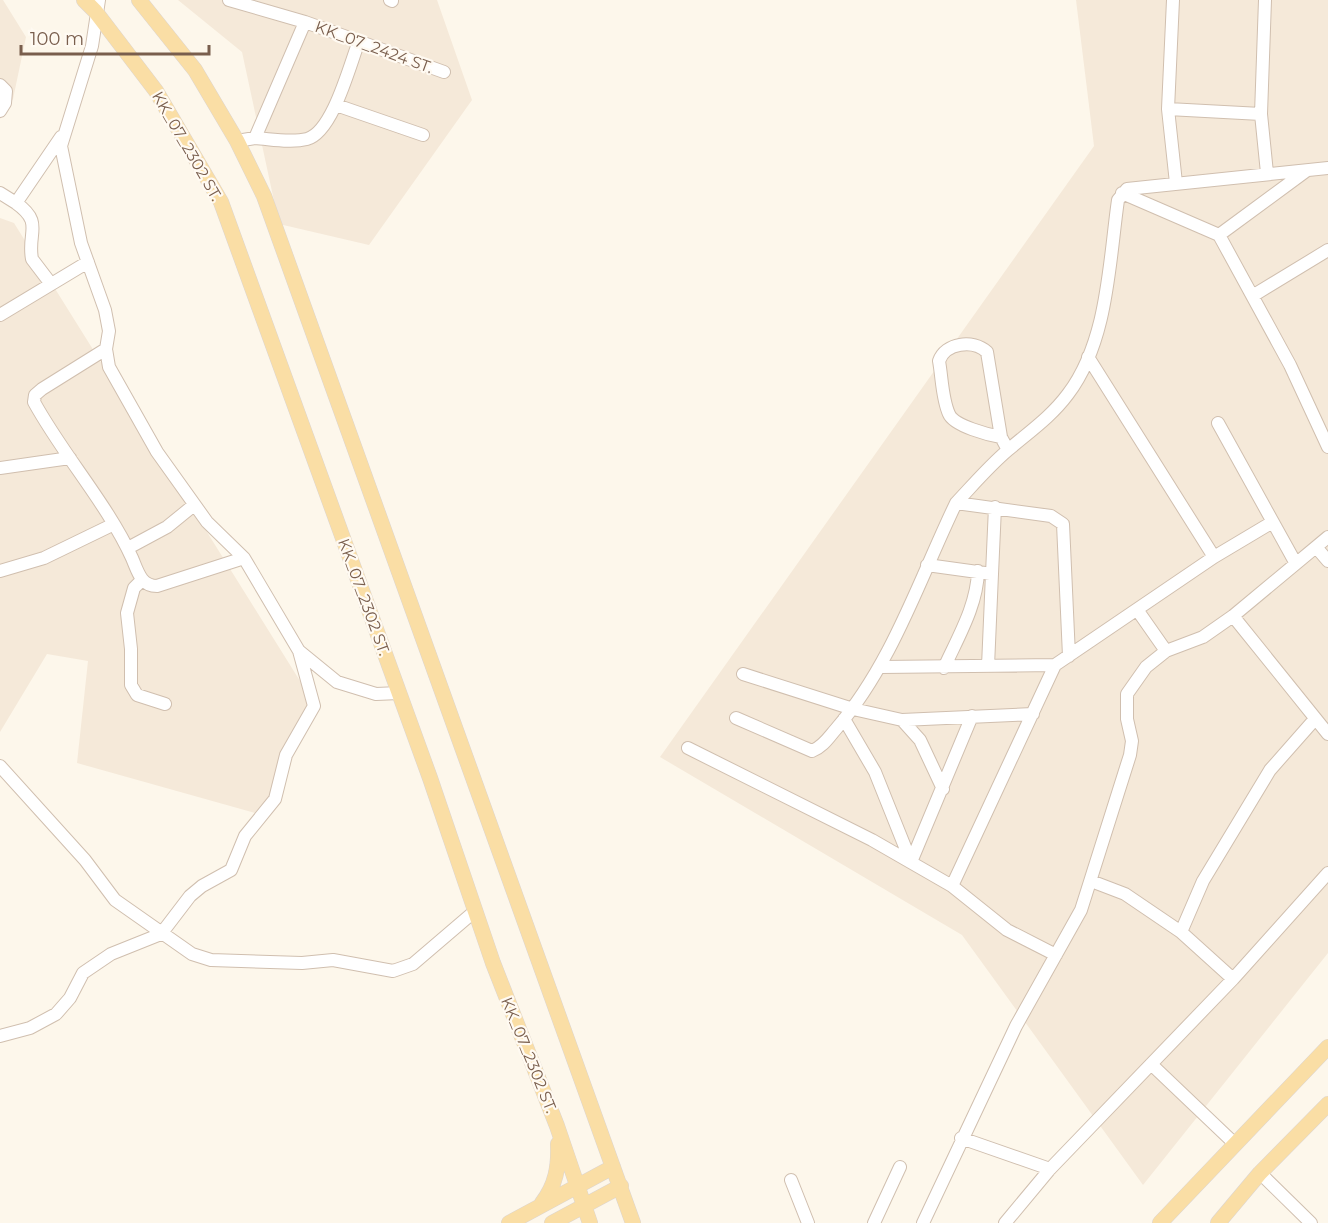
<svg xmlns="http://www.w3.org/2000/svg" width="1328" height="1223" font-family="Montserrat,sans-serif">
  <rect width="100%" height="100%" fill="#fdf7eb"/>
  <path fill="#f5e9d9" d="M0,0H3L26,37L13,99L0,119Z
    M178,0H437L472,100L369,245L279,224L242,52Z
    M1076,0H1328V953L1143,1185L962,935L660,757L1094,146Z
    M0,218L14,223L310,697L262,815L77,763L88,661L47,654L0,732Z"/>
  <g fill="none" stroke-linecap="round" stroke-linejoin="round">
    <g stroke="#d0bfaf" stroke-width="14">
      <path id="minor" d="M99,0L92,46L61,146L81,243L105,310L109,331L106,349L109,367L157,452L207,522L244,558L299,651L337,682L376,694L399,693
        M229,0L305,22L444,72
        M390,0L392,1
        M1173,0L1168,109L1176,183
        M1265,0L1261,114L1267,173
        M0,85L6,91L5,103L0,111
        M336,105L423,135
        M1168,109L1261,114
        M255,138C271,139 291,143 307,139C333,132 350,64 359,41
        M237,141L255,138L305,22
        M1306,171L1219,235L1290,365L1328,447
        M0,193L16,203L61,137
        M1122,193L1219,235
        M16,203C44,223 27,232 32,259L51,284
        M1254,295L1328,250
        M0,315L88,262
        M106,349L42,389L35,395L34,402C63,455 108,505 132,558C138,572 141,586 157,586L244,558
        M1088,357L1214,557
        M1218,423L1295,562
        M1001,437L987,352C973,339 945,343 939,361C942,377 942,399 949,414C954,426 989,435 1001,437L1008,450
        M0,468L70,458
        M956,503C973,485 989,466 1008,450C1029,432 1051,417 1068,394C1108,341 1109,263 1118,200L1127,189L1328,168
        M1316,547L1328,561
        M128,548L167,527L194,505
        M927,565L992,574L995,507
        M0,571L44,558L112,525
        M142,580L134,588L127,613L131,649V685L137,695L165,704
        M1138,611L1166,651
        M1233,616L1328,734
        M988,666L992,574
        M881,667L1055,665
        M944,668C958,637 977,606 978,571
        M743,674L853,709L902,720L1033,714
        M736,718L812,751C823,747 829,737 836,729C892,664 919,580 956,503L1051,516L1063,524L1069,656
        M844,719L875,772L911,862
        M902,720L920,740L943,789
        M688,748L872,840L952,886L1007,930L1056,955
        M0,766L85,860L115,900L192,954L211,960L302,963L333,960L393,971L413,964L475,911
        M911,862L972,716
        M1091,881L1125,894L1181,932
        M952,886L1055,665L1214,557L1271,523
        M1233,979L1181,932L1203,881L1270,770L1315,719
        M0,1036L30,1028L56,1014L70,998L83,973L111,954L161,934L190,896L202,886L231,870L245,836L275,799L286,755L314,706L299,651
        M1151,1064L1235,1144
        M961,1138L1050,1169
        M1260,1173L1311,1223
        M791,1180L808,1223
        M874,1223L900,1167
        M923,1223L1016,1026L1081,910L1130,755L1132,741L1127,719V694L1146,667L1166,651L1203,637L1233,616L1328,537
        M1005,1223L1050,1169L1233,979L1328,873"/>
    </g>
    <g stroke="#dcd5d1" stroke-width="16">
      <path id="major" d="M84,0L95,11L156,91L221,202L430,778L493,963L557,1126L590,1223
        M139,0L195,70L237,141L264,196L633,1223
        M542,1203C556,1185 559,1166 558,1144
        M509,1223L613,1167
        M552,1223L621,1186
        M1160,1223L1328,1047
        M1218,1223L1260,1173L1328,1104"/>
    </g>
    <use href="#minor" stroke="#fff" stroke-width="12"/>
    <use href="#major" stroke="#fadea5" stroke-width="15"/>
  </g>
  <g text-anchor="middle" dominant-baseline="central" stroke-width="4.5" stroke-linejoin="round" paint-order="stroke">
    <g font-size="16" fill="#795e4d" stroke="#fffaf2">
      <text transform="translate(374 47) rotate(20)">KK_07_2424 ST.</text>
      <text transform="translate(187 146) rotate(60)">KK_07_2302 ST.</text>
      <text transform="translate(364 597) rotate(70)">KK_07_2302 ST.</text>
      <text transform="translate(529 1055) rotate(68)">KK_07_2302 ST.</text>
    </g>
  </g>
  <path d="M21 45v9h188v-9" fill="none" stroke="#795e4d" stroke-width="3"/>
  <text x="30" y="45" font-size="18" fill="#795e4d" stroke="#fffaf2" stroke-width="4.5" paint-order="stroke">100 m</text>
</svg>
